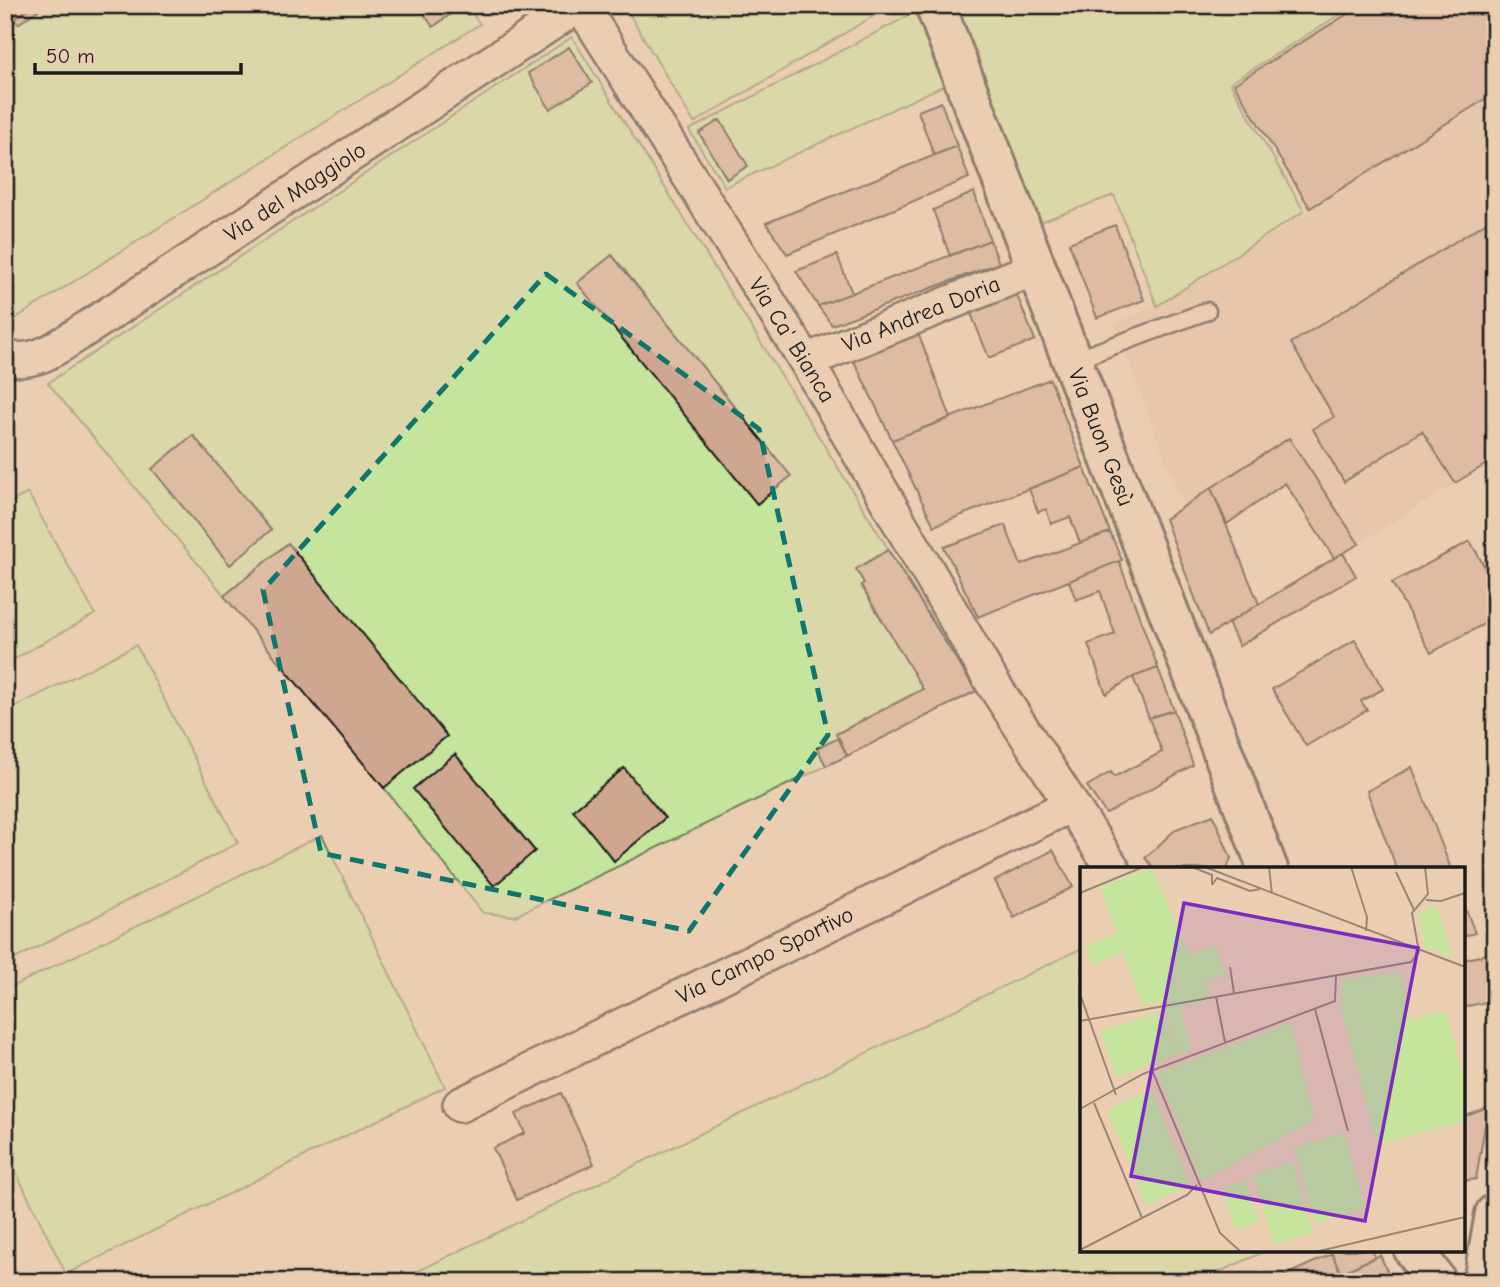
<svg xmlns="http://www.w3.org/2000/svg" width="1500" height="1287" font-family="'Comic Neue',sans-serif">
  <rect width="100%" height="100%" fill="#ebceb2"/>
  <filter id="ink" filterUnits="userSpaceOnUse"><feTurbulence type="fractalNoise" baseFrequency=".0143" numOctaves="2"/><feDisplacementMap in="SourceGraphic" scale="14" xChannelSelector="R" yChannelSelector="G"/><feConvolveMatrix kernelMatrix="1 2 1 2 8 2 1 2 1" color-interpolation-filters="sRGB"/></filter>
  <g filter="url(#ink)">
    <path fill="#dfbfa5" d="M1495,93V459L1359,544L1289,439L1183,506L1114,323L1157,306Z"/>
    <path fill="#c5e49c" stroke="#70805c" stroke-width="2" d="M26,5H466L480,24L13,320L5,311V19Z
      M624,5H892L694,123Z
      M929,5H1355L1230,83L1304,211L1157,306L1114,195L1007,234L951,82L725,187L689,130Z
      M572,37L976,691L826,766L515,916L483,913L384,788L48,383Z
      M28,493L95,614L5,664V505Z
      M136,645L238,843L5,964V712Z
      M322,835L445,1087L66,1274L5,1150V990Z
      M1082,948V1250H1268L1197,1282H421L416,1272Z"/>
    <path fill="#cfa690" stroke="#1c1c1c" stroke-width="2" d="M34,5H45L18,24L14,19Z
      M418,5H463L433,27Z
      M1362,5H1495V93L1310,208L1234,84Z
      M569,47L592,83L550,109L528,73Z
      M941,102L957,146L934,155L918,111Z
      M720,120L748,166L727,179L699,133Z
      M957,146L969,178L787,254L766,223Z
      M974,192L990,240L950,256L933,210Z
      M1495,217V459L1455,483L1422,431L1344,482L1313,429L1334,417L1291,343Z
      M1115,225L1144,300L1097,318L1069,243Z
      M990,240L999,263L832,325L818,306Z
      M612,255L791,476L757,504L577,283Z
      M837,255L852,293L818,306L796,271Z
      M1016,293L1035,340L989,358L970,311Z
      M918,333L951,418L892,440L853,359Z
      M1050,379L1084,467L934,526L892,440Z
      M193,435L271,530L230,565L152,469Z
      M1289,438L1359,544L1334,558L1285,483L1227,524L1211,488Z
      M1084,467L1110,532L1080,543L1070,517L1051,524L1046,509L1038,512L1029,489Z
      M1211,488L1259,604L1209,635L1165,519Z
      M1005,525L1021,565L1110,532L1122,560L978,617L944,547Z
      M1470,541L1495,585V618L1431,653L1392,583Z
      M288,543L447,736L384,788L224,596Z
      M888,550L976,691L847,756L836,734L923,689L861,585L864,583L856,569Z
      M1343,553L1356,576L1239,646L1228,623Z
      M1119,561L1158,668L1133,677L1106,694L1088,644L1115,634L1100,591L1076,600L1069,581Z
      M1355,640L1383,689L1361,701L1367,710L1306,746L1272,689Z
      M1158,668L1174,710L1149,718L1133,677Z
      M1174,710L1193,765L1106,814L1087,786L1111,772L1114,777L1162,752L1149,718Z
      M839,738L847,756L826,766L817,748Z
      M455,754L535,851L494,886L413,789Z
      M1412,767L1451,869H1397L1367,791Z
      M624,768L665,818L614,861L573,810Z
      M1213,815L1231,858L1227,869H1155L1145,858L1176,829Z
      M1053,850L1073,887L1014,918L995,881Z
      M1463,902L1475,933L1463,936Z
      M1495,952V1000L1463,1007V960Z
      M561,1093L594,1164L517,1200L493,1148L525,1133L516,1114Z
      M1488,1108L1476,1179L1463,1181V1117Z
      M1330,1250H1372L1375,1257L1341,1273Z
      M1332,1254L1341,1273L1321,1282H1270Z
      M1380,1255L1392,1282H1321L1341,1273Z"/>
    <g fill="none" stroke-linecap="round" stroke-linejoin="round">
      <g stroke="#1c1c1c" stroke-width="21">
        <path id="lane" d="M1072,361L1207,311"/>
      </g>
      <g stroke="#1c1c1c" stroke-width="38">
        <path id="street" d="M581,5L806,361L992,682L1113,869
          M5,357C36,368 64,342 89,327L579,5
          M806,361L1036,268
          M460,1105L1071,805"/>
      </g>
      <g stroke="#1c1c1c" stroke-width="44">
        <path id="secondary" d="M935,5L1268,869
          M1414,1250L1437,1282"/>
      </g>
      <g stroke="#1c1c1c" stroke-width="44">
        <path id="primary" d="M1483,1282L1495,1214"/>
      </g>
      <use href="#lane" stroke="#ebceb2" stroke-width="16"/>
      <use href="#street" stroke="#ebceb2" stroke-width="33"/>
      <use href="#secondary" stroke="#ebceb2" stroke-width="38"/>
      <use href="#primary" stroke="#ebceb2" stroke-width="38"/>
    </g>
  </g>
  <path d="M0 0H1500V1287H0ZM546,274L759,429L828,735L689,931L321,853L263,590Z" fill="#ebceb2" fill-opacity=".55" fill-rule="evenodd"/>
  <path fill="none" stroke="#0f766e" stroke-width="5" stroke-dasharray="14 9" stroke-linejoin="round" d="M546,274L759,429L828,735L689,931L321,853L263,590Z"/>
  <g text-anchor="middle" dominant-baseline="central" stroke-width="5" stroke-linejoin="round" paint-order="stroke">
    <g font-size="23" fill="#1c1c1c" stroke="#ebceb2">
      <text transform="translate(295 192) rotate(-33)">Via del Maggiolo</text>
      <text transform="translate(921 314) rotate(-22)">Via Andrea Doria</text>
      <text transform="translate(792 340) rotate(58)">Via Ca' Bianca</text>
      <text transform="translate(1101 437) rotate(69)">Via Buon Gesù</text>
      <text transform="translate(765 955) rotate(-26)">Via Campo Sportivo</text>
    </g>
  </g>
  <g transform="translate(1080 867)">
    <rect width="385" height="385" fill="#ebceb2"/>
    <path d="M72,0L109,87L135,79L147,109L126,113L129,134L100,139L111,183L36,210L20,164L83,145L97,180L83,135L62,137L43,85L13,98L5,80L37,67L20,20ZM357,39L372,89L345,81L338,46ZM320,105L331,152L366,144L385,214V254L297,278L260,138L262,113ZM211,156L234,253L122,314L78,206ZM72,222L110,318L67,339L27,243ZM265,266L285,342L235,356L214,280ZM213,295L233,366L194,377L173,307ZM166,313L179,355L155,363L142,321Z" fill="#c5e49c"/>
    <path fill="none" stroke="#988776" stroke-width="2" d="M112,0L132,8V18M125,0L385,100M189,0L192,27M271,0L287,50L286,64M316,5L334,43M132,18L137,11L170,24L180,22M0,26L63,0M346,33L361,34L385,26M150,100L154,126M0,127L36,228M136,130L145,175M235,142L268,264M0,154L331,95L339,85L332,46L348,27L345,0M72,203L140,366L161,385M14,236L62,351M0,242L63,207L255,134L256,108M0,383L107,328L117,318M235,385L385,350"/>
    <path fill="#7b2cbf" fill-opacity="0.15" stroke="#7b2cbf" stroke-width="3.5" d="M104,36L338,81L285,354L51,309Z"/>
    <rect width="385" height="385" fill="none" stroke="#1c1c1c" stroke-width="3.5"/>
  </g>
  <rect width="1500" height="1287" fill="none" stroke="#ebceb2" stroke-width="28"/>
  <rect x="14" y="14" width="1472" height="1259" fill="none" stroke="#1c1c1c" stroke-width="2.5" filter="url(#ink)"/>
  <path d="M35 63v10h206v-10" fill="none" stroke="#1c1c1c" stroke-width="3.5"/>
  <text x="46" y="63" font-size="21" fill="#1c1c1c" stroke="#ebceb2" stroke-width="5" paint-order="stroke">50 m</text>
</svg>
